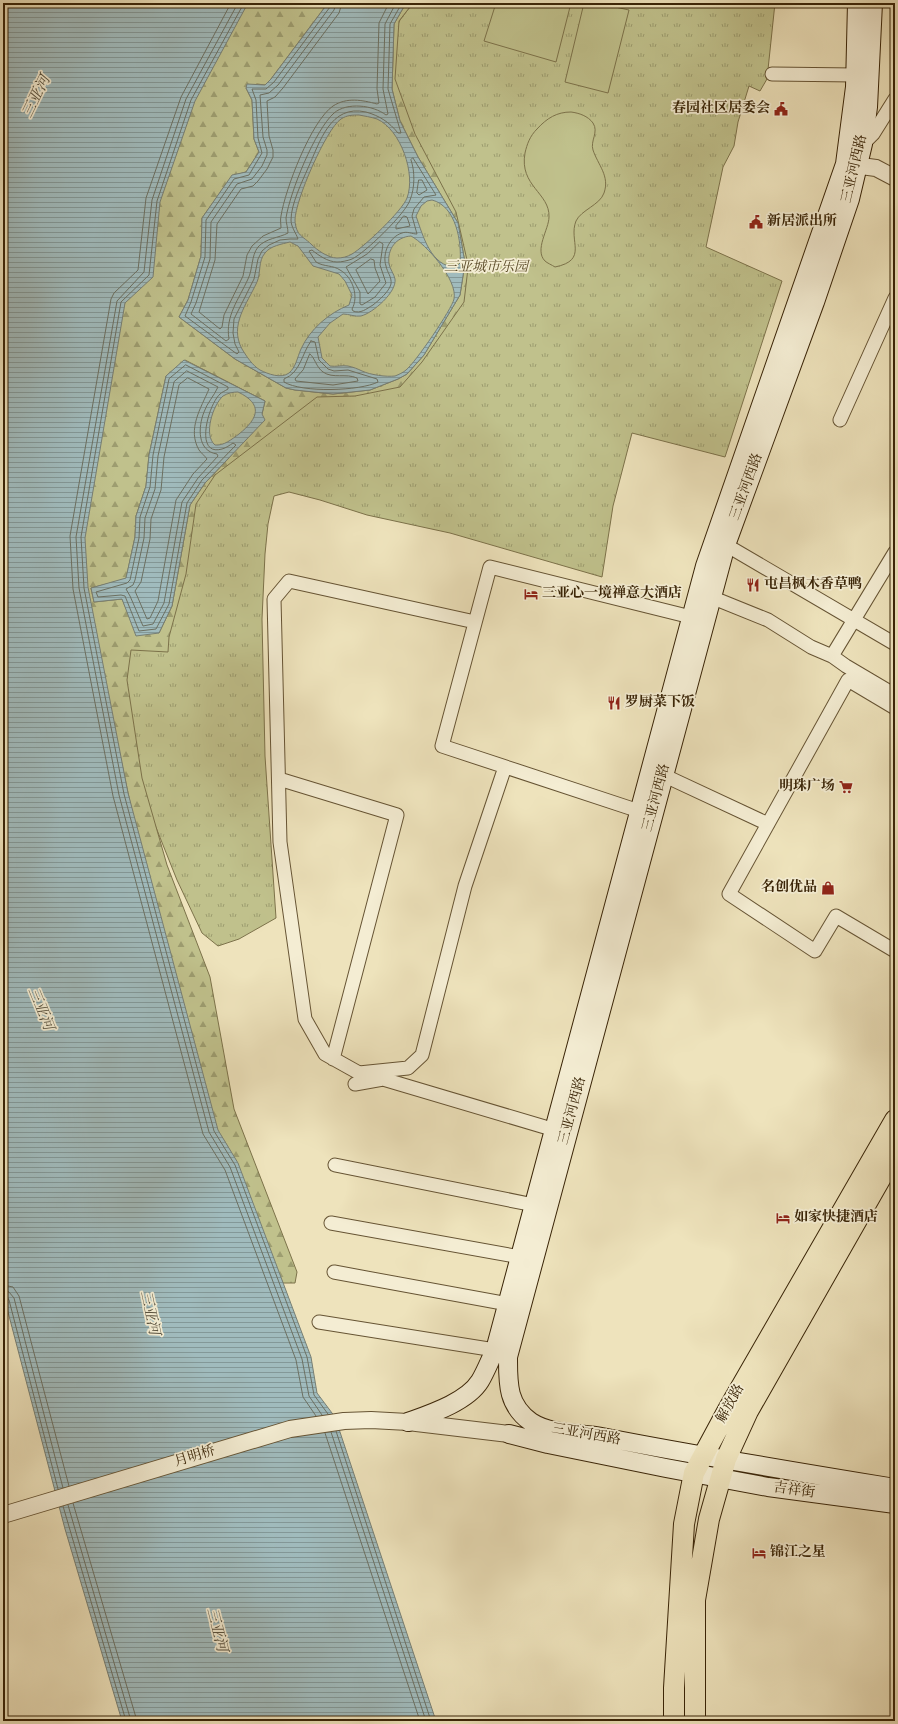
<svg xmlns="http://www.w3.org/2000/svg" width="898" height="1724" font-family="'Sorts Mill Goudy','Noto Serif SC',serif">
  <defs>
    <pattern id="grass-tufts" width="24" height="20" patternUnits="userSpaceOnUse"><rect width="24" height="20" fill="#c0c18c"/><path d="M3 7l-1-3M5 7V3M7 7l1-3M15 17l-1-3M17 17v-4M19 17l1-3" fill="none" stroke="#9d9d70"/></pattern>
    <pattern id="forest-firs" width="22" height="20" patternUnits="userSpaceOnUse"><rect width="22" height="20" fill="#c0c18c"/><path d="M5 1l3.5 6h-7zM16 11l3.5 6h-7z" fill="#9d9d70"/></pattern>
    <pattern id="water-rules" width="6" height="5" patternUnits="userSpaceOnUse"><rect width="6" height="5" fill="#a0bbbd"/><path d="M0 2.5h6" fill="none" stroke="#839898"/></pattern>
  </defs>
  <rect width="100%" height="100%" fill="#eee3bc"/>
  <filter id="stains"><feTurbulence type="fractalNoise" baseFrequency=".005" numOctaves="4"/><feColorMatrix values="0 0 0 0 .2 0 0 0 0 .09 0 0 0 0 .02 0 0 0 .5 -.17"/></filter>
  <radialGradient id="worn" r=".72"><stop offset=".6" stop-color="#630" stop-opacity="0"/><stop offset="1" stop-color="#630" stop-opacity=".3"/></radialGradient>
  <path fill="url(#grass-tufts)" stroke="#7c724a" d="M413,3H775L767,79L760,91L749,86L738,122L734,146L723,167L706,247L782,281L725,457L632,433L613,506L602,577L450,533L367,515L320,500L289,492L274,496L268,524L265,554L262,619L265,756L276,918L239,939L218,946L202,933L177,880L145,800L126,708L124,647L214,374L314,120L384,54L400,20Z"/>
  <path fill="url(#forest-firs)" stroke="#7c724a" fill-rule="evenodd" d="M238,3H328L271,79L265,85L257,84L246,88L252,100L254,139L259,152L246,172L232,176L202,218L201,256L188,300L179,317L235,359L286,388L295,390L333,394L370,390L398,379L407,374L424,355L460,295L465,263L458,223L418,157L400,121L392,89L394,24L406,3H413L399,21L395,79L415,134L456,212L467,260L468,268L464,302L422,362L400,387L355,396L317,397L215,475L196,504L186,574L169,637L168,652L131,650L127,680L142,778L167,865L210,977L234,1109L297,1272L295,1283H283L191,1092L71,522L152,192ZM185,360L265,401L262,414L228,459L205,483L190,505L172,606L159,633L128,613L122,599L94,602L91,588L126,579L135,537L136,516L146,486L149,455L166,376Z"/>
  <path fill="#c0c18c" stroke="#7c724a" d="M496,3H571L556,62L484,41Z
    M584,3H597L629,10L608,93L565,82Z
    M571,112C579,113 588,116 593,123C599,132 590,141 593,150C598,165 610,176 604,193C600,205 581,210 576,221C568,241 589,260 555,267C552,265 547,263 545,261C534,250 549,229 549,217C550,193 519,186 525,153C527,144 530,136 537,129C547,118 557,112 571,112Z"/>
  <path fill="url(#water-rules)" stroke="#777f74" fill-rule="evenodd" d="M3,3H248L195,101L160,202L153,277L125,303L85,538L88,587L128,793L218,1130L238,1163L311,1357L317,1393L335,1417L436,1721H122L65,1529L3,1293Z
    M328,3H406L394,24L392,89L400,121L418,157L458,223L465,263L460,295L424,355L407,374L398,379L370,390L333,394L295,390L286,388L235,359L179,317L188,300L201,256L202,218L232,175L246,172L259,152L254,139L252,100L246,88L247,84L265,85L271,79ZM359,115C364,116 371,117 377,119C401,130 416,174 407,198C402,211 364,247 352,254C347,257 342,258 337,258C328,258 317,250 311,244C307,240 300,236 298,232C296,229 295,223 295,220C295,201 326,129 341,119C347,115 353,115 359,115ZM432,200C456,206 462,242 460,263L456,267C431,267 423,236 416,216L421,206L427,201ZM411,236C426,244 458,280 454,299C452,309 415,363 406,370C404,372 398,375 395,376C386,377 371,375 362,371C358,369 353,367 348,366C342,365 336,367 330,366L322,358L318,337L330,323L343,314C349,314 355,317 361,316C373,313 397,292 395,279C394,274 390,269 389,264C387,249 396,237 411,236ZM290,242L298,246L313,266L339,274L345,281L352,295L349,305C329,313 310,329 301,349C297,358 296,367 289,373C281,379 268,374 260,370C252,365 247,357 242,349C229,325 247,304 257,282C261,273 258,261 265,253C270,246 282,244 290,242Z
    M184,360L265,401L262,414L265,420L205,483L190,505L172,606L159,633L136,636L122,599L94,602L91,588L126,578L135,537L136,516L146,486L149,455L166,376ZM238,392C263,404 259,418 239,434C232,439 224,446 215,445C203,435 213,405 223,396C228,393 233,392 238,392Z"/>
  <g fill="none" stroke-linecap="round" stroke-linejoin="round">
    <path stroke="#6c7062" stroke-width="1" d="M231,3L181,97L146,198L138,270L114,293L111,299L70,536L73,589L113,796L203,1134L225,1170L296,1360L303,1397L316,1416
      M238,3L186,99L152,200L144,272L117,301L76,537L79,588L119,795L209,1132L230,1167L302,1359L309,1396L322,1415
      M244,3L191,100L157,201L149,275L121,302L81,537L84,588L124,794L214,1131L235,1165L307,1357L314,1395L328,1414
      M331,3L330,7L274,82L266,89H252L256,100L258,138L262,153L249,175L234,179L206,220L205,257L191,302L185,316L237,354L239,352L235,344L233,333L234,319L254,279L258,259L262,251L269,245L280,240L290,239H298C296,233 291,227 291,220C291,204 302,182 308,168C320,142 330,104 366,112C380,116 389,122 398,133H401L388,89L390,24L402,3
      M336,3L334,10L278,85L269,93L260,95L263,137L267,150V155L262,166L252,179L237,184L211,222L210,259L196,303L191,314L226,341L229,339C225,316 239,299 248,279C253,269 251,256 258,247C266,238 279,238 288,233C288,228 286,223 286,218C290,192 315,130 334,113C347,102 373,105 386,115L388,114L383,89L385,24L396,3
      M342,3L339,13L283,88L275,97L267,101L269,136L273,150V157L267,169L258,181L253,186L241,189L217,224L215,260L199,312L220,329L222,327L224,315L243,276L247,255L252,246L263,236L281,228C281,224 280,220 281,216C285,190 311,121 333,106C347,97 362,100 377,104L379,103L377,89L379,23L389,3
      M413,158L436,195L424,197L414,209L412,216L417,234C412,234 407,231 402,233C389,237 382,254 386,266C387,272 392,277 391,284C389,292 379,300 373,305C366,309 361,314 353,311L352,309C359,297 353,277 340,270C333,265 324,267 316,262L309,251L312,250C318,255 328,262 337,262C341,262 347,261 352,259C365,253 406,213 410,200C415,188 415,171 411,160Z
      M419,180H422L427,190L419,195L417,193Z
      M404,216L407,217L410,226L396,229V226Z
      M380,242L383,244L380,265L386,283L375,297L362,305L360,304V292L346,267L367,254Z
      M371,259L374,260L375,268L380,281L368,294L356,270Z
      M311,341L315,342L319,360L328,369L334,371L348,370L377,379L378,382C360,391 302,393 284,382V379C301,372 301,355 311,341Z
      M310,354C315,358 316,367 323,372C333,379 346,373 357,378L358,381L333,385L296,381L295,379L303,370Z
      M186,365L228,387V389C225,391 222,392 220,394C208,405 194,457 222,449C226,448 230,445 233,443L236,445L202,480L187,503L169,604L156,629L139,631L125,596L121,595L98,597L96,592L127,583L130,580L139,538L140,517L150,487L153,455L169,379Z
      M187,371L218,387C214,396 207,403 204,412C198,427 197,451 217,454L218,456L198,478L182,502L164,603L153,624L143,626L130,596L126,589L133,585L135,580L144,538L145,518L155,489L158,456L174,382Z
      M188,378L209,389C201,408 187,429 199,450C201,453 205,456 207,459L193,474L176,500L158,601L150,618L147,619L135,591L141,582L150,539L151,519L161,490L164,457L179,385Z
      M3,1285L13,1287L19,1296L69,1486
      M3,1291L9,1292L14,1298L63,1488
      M3,1296L7,1297L9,1300L58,1489
      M336,1431L431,1721
      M331,1432L426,1721
      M325,1433L420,1721
      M73,1503L137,1721
      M68,1505L131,1721
      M63,1506L126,1721"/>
    <g stroke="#665434" stroke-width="15">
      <path id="minor" d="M772,74L855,75
        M862,145L873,134L895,99
        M840,420L895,298
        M726,545L895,644
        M711,597L768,620L811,647L832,656L846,666L895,695
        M475,622L289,581L274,599L280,842L305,1019L325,1054L359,1073L408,1068L422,1055L465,886L505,767
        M832,656L895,552
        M895,708L848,680L729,894L815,951L836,916L895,951
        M663,775L768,824
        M279,779L397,815L333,1059
        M639,811L442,746L490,567L691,617
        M355,1084L383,1079L555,1130
        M335,1165L534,1205
        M331,1223L520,1257
        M334,1272L508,1304
        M319,1322L495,1350"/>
    </g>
    <g stroke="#665434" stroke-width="18">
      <path id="tertiary" d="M846,164L876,168L895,178
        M3,1515L290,1429L344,1421L371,1420L408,1422L509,1434"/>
    </g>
    <g stroke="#392407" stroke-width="20">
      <path id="secondary" d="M873,3L868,107L863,144L850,199L815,302L726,545L508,1357C508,1383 507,1405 531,1422C551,1435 579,1433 602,1437C699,1456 797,1472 895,1488
        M408,1422C430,1414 467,1402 480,1381C486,1371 490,1360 495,1350L705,566L845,164L855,87L857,3
        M509,1434L548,1444L666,1468L768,1487L895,1504"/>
    </g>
    <g stroke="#392407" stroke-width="22">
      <path id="primary" d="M674,1721V1688L684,1524L694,1473L729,1408L895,1120
        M695,1721V1600L709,1519L726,1459L748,1411L895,1153"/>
    </g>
    <use href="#minor" stroke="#f4edd3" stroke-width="13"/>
    <use href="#tertiary" stroke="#f4edd3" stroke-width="16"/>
    <use href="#secondary" stroke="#f4edd3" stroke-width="18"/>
    <use href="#primary" stroke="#eee3bc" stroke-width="20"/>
  </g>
  <defs>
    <g id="civic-bare" transform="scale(1.08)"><path d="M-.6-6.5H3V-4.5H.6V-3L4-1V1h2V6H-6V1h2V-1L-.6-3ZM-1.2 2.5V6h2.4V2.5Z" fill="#8f2418" stroke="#f4edd3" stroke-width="2.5" paint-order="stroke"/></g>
    <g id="restaurant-bare" transform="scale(1.08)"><path d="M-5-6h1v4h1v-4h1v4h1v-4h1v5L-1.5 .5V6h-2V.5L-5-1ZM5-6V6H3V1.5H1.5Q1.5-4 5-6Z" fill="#8f2418" stroke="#f4edd3" stroke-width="2.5" paint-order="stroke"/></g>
    <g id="hotel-bare" transform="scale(1.08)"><path d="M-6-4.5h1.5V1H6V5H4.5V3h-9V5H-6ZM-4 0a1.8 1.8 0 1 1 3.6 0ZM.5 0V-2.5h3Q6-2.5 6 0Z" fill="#8f2418" stroke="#f4edd3" stroke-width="2.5" paint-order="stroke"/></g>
    <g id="supermarket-bare" transform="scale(1.08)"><path d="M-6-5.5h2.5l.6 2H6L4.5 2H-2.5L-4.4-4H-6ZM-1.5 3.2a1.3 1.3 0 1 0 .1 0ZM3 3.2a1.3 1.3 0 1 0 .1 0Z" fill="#8f2418" stroke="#f4edd3" stroke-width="2.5" paint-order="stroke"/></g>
    <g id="shop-bare" transform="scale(1.08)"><path d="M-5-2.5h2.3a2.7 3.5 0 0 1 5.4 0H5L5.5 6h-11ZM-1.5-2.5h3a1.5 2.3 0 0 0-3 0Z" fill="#8f2418" stroke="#f4edd3" stroke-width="2.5" paint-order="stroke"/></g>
  </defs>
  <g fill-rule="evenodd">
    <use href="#civic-bare" x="781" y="109"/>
    <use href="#civic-bare" x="756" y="222"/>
    <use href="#restaurant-bare" x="753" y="585"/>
    <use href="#hotel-bare" x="531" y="594"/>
    <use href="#restaurant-bare" x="614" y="703"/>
    <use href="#supermarket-bare" x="846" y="787"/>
    <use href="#shop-bare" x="828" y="888"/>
    <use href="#hotel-bare" x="783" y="1218"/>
    <use href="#hotel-bare" x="759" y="1553"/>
  </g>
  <g text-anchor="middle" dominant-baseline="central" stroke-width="3.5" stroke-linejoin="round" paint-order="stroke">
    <g font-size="14" font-weight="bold" fill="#392407" stroke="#f4edd3" text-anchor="start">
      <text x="770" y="109" text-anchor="end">春园社区居委会</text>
      <text x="767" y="222">新居派出所</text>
      <text x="764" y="585">屯昌枫木香草鸭</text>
      <text x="542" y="594">三亚心一境禅意大酒店</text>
      <text x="625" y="703">罗厨菜下饭</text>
      <text x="835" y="787" text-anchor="end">明珠广场</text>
      <text x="817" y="888" text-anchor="end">名创优品</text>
      <text x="794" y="1218">如家快捷酒店</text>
      <text x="770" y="1553">锦江之星</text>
    </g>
    <g font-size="14" fill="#392407" stroke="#f4edd3">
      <text transform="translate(855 169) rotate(-77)">三亚河西路</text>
      <text transform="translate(747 487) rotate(-70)">三亚河西路</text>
      <text transform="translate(657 798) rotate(-75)">三亚河西路</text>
      <text transform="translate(573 1111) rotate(-75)">三亚河西路</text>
      <text transform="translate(731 1404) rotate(-61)">解放路</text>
      <text transform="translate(586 1435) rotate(10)">三亚河西路</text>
      <text transform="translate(195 1457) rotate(-17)">月明桥</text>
      <text transform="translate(794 1491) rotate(8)">吉祥街</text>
    </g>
    <g font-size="14" font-style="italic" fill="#5b4b28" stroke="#f4edd3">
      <text x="486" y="268">三亚城市乐园</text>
    </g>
    <g font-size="15" font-style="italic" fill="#58513e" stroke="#f4edd3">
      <text transform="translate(37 97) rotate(-64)">三亚河</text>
      <text transform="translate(40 1009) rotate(68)">三亚河</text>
      <text transform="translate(149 1313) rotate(78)">三亚河</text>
      <text transform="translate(216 1630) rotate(76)">三亚河</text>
    </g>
  </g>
  <rect width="898" height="1724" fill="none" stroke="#eee3bc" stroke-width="16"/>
  <rect x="4" y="4" width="890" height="1716" fill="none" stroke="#392407" stroke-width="2"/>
  <rect x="8" y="8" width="882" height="1708" fill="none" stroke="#392407"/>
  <rect width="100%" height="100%" filter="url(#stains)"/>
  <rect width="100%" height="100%" fill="url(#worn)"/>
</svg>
